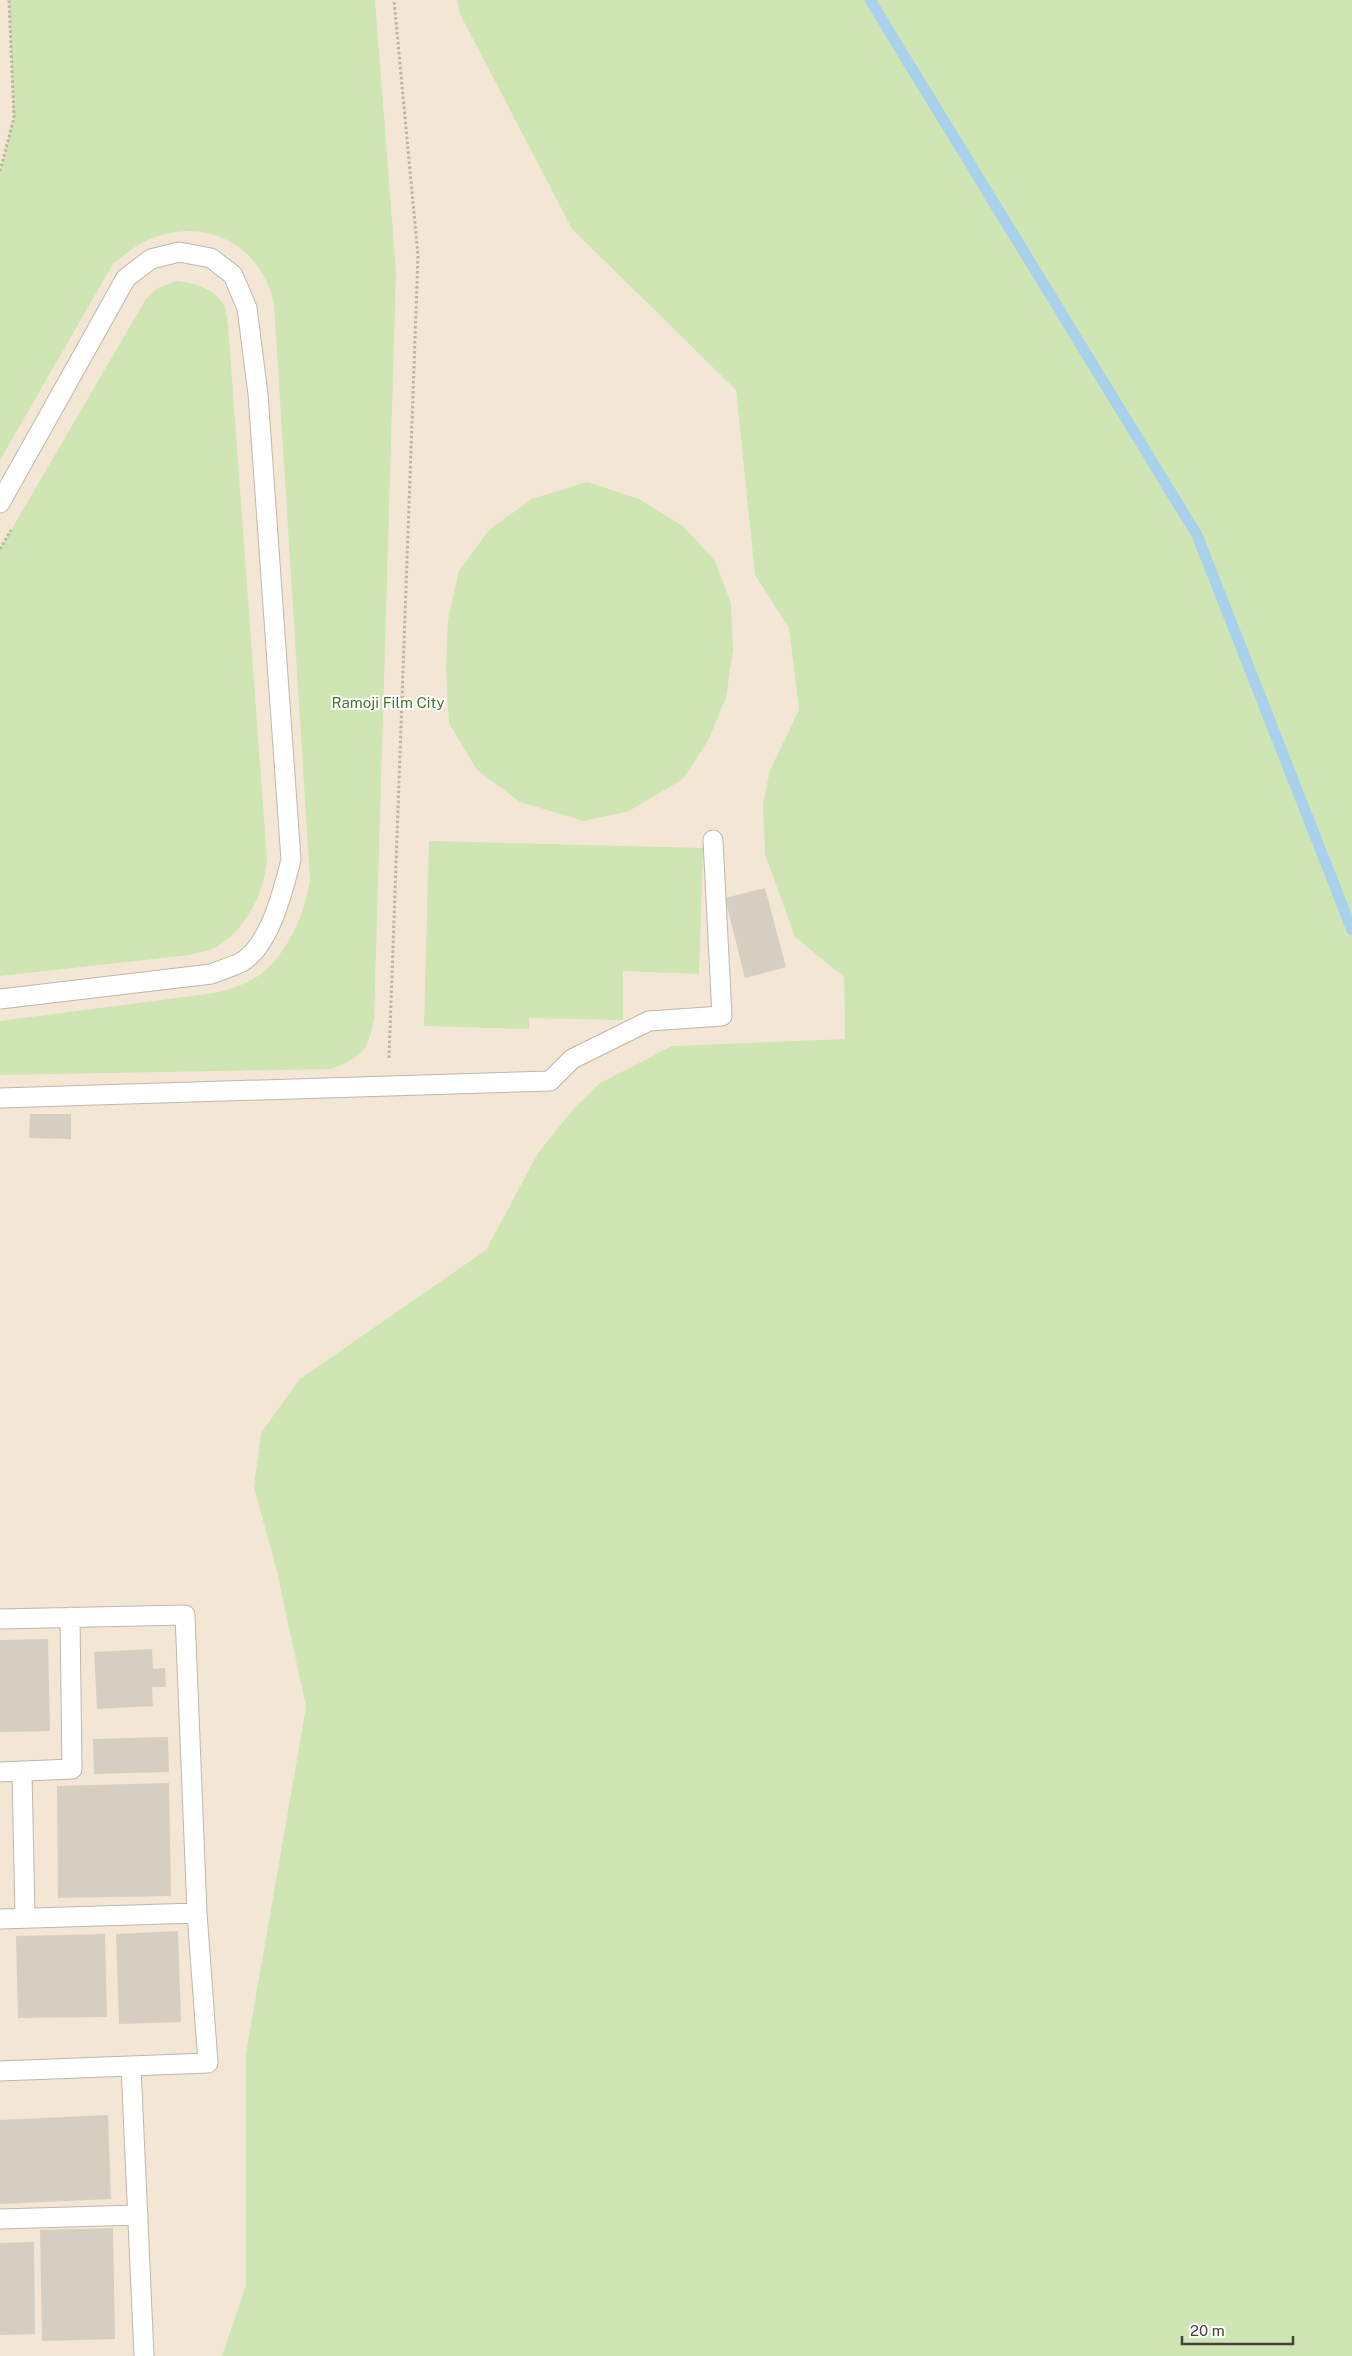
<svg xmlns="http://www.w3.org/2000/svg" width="1352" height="2356" font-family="'Public Sans',sans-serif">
  <rect width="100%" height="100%" fill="#f3f0e9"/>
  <path fill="#f3e6d5" d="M0,0H457L460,14L572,229L736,390L755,575L789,628L799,710L770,770L764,804L795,937L844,977L845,1039L672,1046L600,1083L575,1107L538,1153L486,1250L300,1379L254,1487L277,1572L306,1707L246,2053V2285L222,2356H0Z"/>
  <path fill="#cfe5b4" d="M9,0H375L396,272L374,1019C368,1051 362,1057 331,1069L0,1075V1021L215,993C231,989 247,984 261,974C289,951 305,914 310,880L274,303C260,242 201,214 144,242C133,247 123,256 113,264L0,460V171L14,118Z
    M457,0H1352V2356H222L246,2285V2053L306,1707L277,1572L254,1487L261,1433L300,1379L486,1250L538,1153L575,1107L600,1083L672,1046L845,1039L844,977L795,937L765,854L763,804L770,770L799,710L789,628L755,575L736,390L572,229L460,14Z
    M176,281C194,283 214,288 224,305C226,310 227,319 228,325L267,860C264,893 246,930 216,947C209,951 198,952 190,955L0,976V549L146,299L158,288Z
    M587,482L639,499L683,526L715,561L731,603L733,650L726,697L709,739L683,779L629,811L584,821L520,802L477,770L449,723L446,669L448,620L459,571L489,530L532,499Z
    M429,841L703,848L699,974L623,971V1020L529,1018V1029L424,1026Z"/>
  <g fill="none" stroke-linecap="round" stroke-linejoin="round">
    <path stroke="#a9d1ec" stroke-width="11" d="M870,0L1197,535L1352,930"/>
  </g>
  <path fill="#d7cec2" d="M765,888L786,967L745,978L725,898Z
    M30,1114H71V1139L29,1138Z
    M48,1639L50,1731L0,1732V1640Z
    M152,1649L153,1669L165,1668L166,1687H152L153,1706L97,1709L94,1652Z
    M168,1737L169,1772L94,1774L93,1739Z
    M169,1783L171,1896L58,1898L57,1786Z
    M178,1931L181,2022L119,2024L116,1934Z
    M105,1934L107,2017L18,2018L16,1936Z
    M108,2115L111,2199L0,2204V2120Z
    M113,2228L115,2339L42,2341L40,2230Z
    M34,2242L35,2334L0,2335V2243Z"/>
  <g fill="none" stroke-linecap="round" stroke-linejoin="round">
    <g stroke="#beb7ac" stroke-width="21">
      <path id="lane" d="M0,503L126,278L151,259L179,252L211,258L233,275L247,308L258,394L291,860C283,890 270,947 240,963C231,967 221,970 211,974L0,999
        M0,1098L550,1081L572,1059L649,1021L722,1016L713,840
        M0,1619L185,1615L197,1913L208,2063L0,2071
        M22,1771L25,1918
        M0,1772L72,1769L70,1617
        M0,1919L197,1913
        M131,2066L144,2356
        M0,2219L138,2215"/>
    </g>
    <path stroke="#bfb39e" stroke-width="3" stroke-dasharray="2.5 2.5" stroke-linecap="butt" d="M0,171L14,118L9,0
      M0,549L11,530
      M389,1058L418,256L394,0"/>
    <use href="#lane" stroke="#fff" stroke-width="19"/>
  </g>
  <g text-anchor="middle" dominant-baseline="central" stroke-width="4" stroke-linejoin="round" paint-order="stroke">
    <g font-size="15" fill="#4a752e" stroke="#fff">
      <text x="388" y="702">Ramoji Film City</text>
    </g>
  </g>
  <path d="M1182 2336v8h111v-8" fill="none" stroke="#464038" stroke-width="2.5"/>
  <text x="1190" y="2336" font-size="15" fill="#464038" stroke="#ffffff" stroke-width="4" paint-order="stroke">20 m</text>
</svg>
